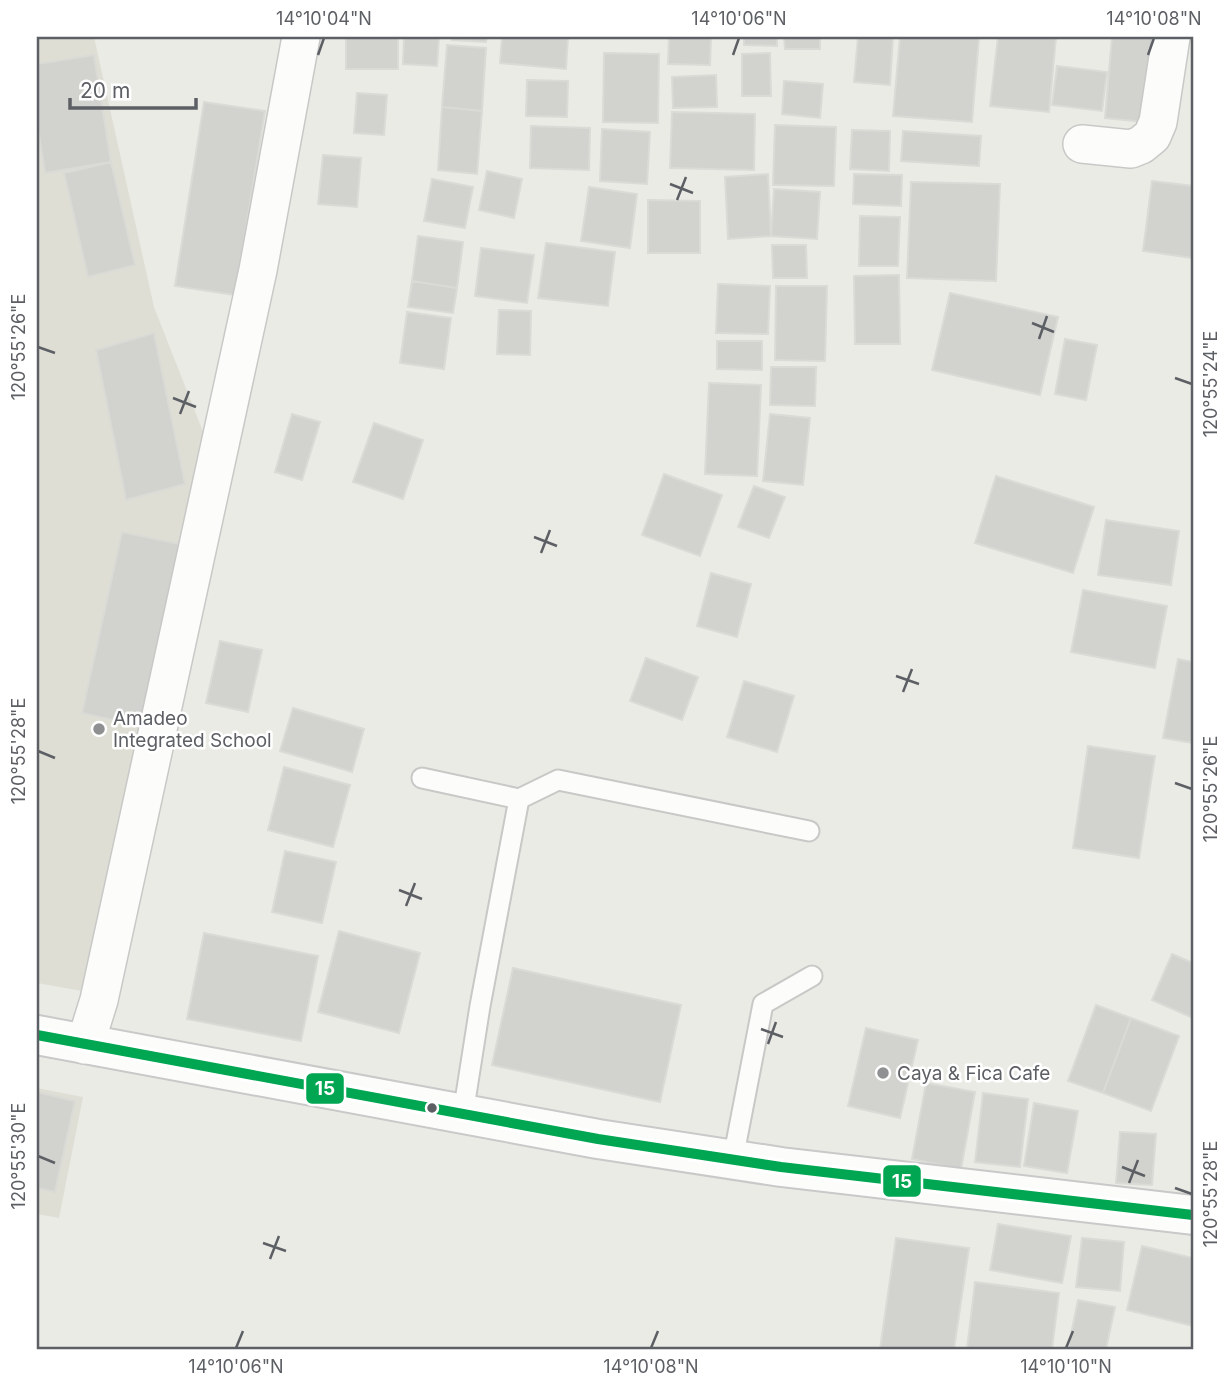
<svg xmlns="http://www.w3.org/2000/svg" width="1230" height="1386" font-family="Inter,sans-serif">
  <rect width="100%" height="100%" fill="#ebebe6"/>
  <path fill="#dfded5" d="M37,37H94L154,307L220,475L99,994L37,983Z
    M37,1088L83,1097L59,1218L37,1214Z"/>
  <path fill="#d2d2cf" stroke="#dadad6" stroke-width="2" d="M346,37H398V69H346Z
    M404,37H439L437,66L403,64Z
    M452,37H487L486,42L452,40Z
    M502,37H568L566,69L500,63Z
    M669,37H711L710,65L668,64Z
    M744,37H777V46L744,45Z
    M784,37H820V49H785Z
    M858,37H893L890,85L854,82Z
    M900,37H979L972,122L893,116Z
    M998,37H1056L1049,112L990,106Z
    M1112,37H1162L1154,123L1105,118Z
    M447,45L486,48L482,111L442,107Z
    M604,53L659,54L658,123L603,122Z
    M770,53L771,96H742V54Z
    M94,55L111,162L45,173L37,123V64Z
    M1057,66L1107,72L1102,111L1052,105Z
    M716,75L717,107L673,108L672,77Z
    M527,80L568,81L567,117L526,116Z
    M784,81L823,84L820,118L782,114Z
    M357,93L387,95L384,135L354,133Z
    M204,102L265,111L235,295L175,286Z
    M442,107L482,111L477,174L438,170Z
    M672,112L755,114L754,170L670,168Z
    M775,125L836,127L834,186L773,185Z
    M531,126L590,128L589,170L530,168Z
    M602,129L650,132L647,184L600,181Z
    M852,130L890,131L889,171L850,169Z
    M903,131L981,136L979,166L901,161Z
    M323,155L361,158L357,207L318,204Z
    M111,162L135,265L88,277L64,173Z
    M487,171L522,179L514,218L479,210Z
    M768,174L771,236L728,239L725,177Z
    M854,174L902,175L901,206L853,204Z
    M432,179L473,187L465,228L424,221Z
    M1152,181L1193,186V258L1143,251Z
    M911,182L1000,184L996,281L907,278Z
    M589,187L637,194L630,248L581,241Z
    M774,189L820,192L817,239L771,236Z
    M648,200L700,201V253H648Z
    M860,216L900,217L898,266H859Z
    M418,236L463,242L457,288L412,281Z
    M546,243L615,252L608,306L538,298Z
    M772,245H806L807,278H773Z
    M481,248L534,255L527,303L475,296Z
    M899,275L900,344H855L854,276Z
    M412,281L457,288L453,313L408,307Z
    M718,284L770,286L768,334L716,333Z
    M776,286H827L825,361L775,360Z
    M950,293L1058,317L1040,395L932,370Z
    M499,310L531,311L530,355L497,354Z
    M407,312L451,318L444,369L400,363Z
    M154,333L185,484L126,500L96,350Z
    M1065,339L1097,345L1086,400L1055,394Z
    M717,341H762V370L717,369Z
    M771,367H816L815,406L770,405Z
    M709,383L761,385L757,476L705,474Z
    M292,414L320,422L302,480L275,472Z
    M770,414L810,418L803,485L763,481Z
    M374,423L423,440L403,499L353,482Z
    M664,474L722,495L700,556L642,535Z
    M996,476L1094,507L1073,573L975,543Z
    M754,486L785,497L769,538L738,527Z
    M1106,520L1179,531L1171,585L1098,575Z
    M122,532L184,545L144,727L82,713Z
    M711,573L751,584L737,637L697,626Z
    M1083,590L1167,606L1155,668L1071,652Z
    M220,641L262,650L248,712L206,703Z
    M646,658L698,677L682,720L630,701Z
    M1178,659L1193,662V743L1163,738Z
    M744,681L794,696L777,752L727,737Z
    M293,708L364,729L352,772L280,751Z
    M1088,746L1155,756L1139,858L1073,848Z
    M284,767L350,785L333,847L268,830Z
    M285,851L336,862L322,923L272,912Z
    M339,931L420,953L399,1033L318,1012Z
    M204,933L318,956L301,1041L187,1019Z
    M1172,954L1193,963V1018L1152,1000Z
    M513,968L681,1005L660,1102L492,1065Z
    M1096,1005L1131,1018L1103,1093L1068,1081Z
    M1131,1018L1179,1036L1151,1111L1103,1093Z
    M866,1028L918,1040L900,1118L848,1106Z
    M926,1083L975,1092L961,1169L912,1159Z
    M37,1092L75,1101L55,1192L37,1188Z
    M983,1093L1028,1099L1020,1167L975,1162Z
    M1034,1103L1078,1111L1067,1173L1024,1166Z
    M1120,1132L1156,1134L1152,1185L1116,1183Z
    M998,1224L1071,1236L1062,1283L990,1270Z
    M896,1238L969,1248L954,1349H880Z
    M1082,1238L1124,1242L1120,1291L1076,1287Z
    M1142,1246L1193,1258V1326L1127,1310Z
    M975,1282L1059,1293L1052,1349H967Z
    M1078,1300L1115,1307L1106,1349H1068Z"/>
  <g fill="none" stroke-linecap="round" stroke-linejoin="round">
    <g stroke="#c8c8c7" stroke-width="23">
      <path id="service" d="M422,778L519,799L558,780L809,831
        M463,1114L480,1006L519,799
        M733,1159L763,1004L812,976"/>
    </g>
    <g stroke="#c8c8c7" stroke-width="40">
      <path id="minor" d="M1082,144L1131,149L1141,145L1152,136L1158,122L1171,37
        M85,1045L99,1000L258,270L301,37"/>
    </g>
    <g stroke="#c8c9c8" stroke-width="42">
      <path id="secondary" d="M37,1035L598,1139L781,1167L1193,1215"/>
    </g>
    <use href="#service" stroke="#fcfcfb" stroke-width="19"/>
    <use href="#minor" stroke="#fcfcfb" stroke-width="37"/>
    <use href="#secondary" stroke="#fcfcfb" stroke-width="38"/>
    <g stroke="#fff" stroke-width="16">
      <path id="bus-1" d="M37,1035L598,1139L781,1167L1193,1215"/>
    </g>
    <use href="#bus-1" stroke="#00a651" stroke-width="10"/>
  </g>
  <path fill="none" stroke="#5c5f64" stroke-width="2.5" d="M318,55L324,38M733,55L739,38M1148,55L1154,38M670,184L693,193M677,200L686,177M1032,323L1054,332M1039,339L1047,316M38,347L55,353M1175,378L1192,384M173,398L196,407M180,414L189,391M534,537L557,546M541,553L550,530M896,676L919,684M903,692L912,669M38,751L55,758M1175,783L1192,789M399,890L422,899M406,906L415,883M761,1029L783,1037M768,1044L776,1022M38,1156L55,1163M1122,1167L1145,1176M1129,1183L1138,1160M1175,1188L1192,1194M263,1243L286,1251M270,1259L279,1236M236,1348L243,1331M651,1348L658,1331M1066,1348L1073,1331"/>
  <g fill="#8e9092" stroke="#fff" stroke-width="2.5">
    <circle cx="99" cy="729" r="7"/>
    <circle cx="883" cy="1073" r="7"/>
  </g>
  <circle fill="#5c5f64" stroke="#fff" stroke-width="2.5" cx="432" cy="1108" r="6"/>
  <g text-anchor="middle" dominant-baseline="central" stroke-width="5" stroke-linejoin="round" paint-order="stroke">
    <g font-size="19" fill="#5c5f64" stroke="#fff" text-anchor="start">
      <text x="113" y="718">Amadeo<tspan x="113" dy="22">Integrated School</tspan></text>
      <text x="897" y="1073">Caya &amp; Fica Cafe</text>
    </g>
  </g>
  <g stroke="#fff" stroke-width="2.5">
    <rect x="305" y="1072" width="40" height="33" rx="7" fill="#00a651"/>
    <rect x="882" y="1164" width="40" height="34" rx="7" fill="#00a651"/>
  </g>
  <g font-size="19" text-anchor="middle" font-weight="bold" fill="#fff">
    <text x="325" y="1095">15</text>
    <text x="902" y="1188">15</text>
  </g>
  <rect width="1230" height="1386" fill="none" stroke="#ffffff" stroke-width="77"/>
  <path d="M70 98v10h126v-10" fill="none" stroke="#5c5f64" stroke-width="3.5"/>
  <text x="80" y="98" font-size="21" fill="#5c5f64" stroke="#ffffff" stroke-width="5" paint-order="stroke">20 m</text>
  <rect x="38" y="38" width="1154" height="1310" fill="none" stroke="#5c5f64" stroke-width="2.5"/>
  <g font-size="18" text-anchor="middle" fill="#5c5f64">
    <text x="324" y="25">14°10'04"N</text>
    <text x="739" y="25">14°10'06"N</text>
    <text x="1154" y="25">14°10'08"N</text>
    <text transform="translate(19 347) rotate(-90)" y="6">120°55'26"E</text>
    <text transform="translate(1211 384) rotate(-90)" y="6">120°55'24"E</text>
    <text transform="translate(19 751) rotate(-90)" y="6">120°55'28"E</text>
    <text transform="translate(1211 789) rotate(-90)" y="6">120°55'26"E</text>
    <text transform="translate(19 1156) rotate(-90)" y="6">120°55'30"E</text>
    <text transform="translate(1211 1194) rotate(-90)" y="6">120°55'28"E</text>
    <text x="236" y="1373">14°10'06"N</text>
    <text x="651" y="1373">14°10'08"N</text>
    <text x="1066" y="1373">14°10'10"N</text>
  </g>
</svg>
